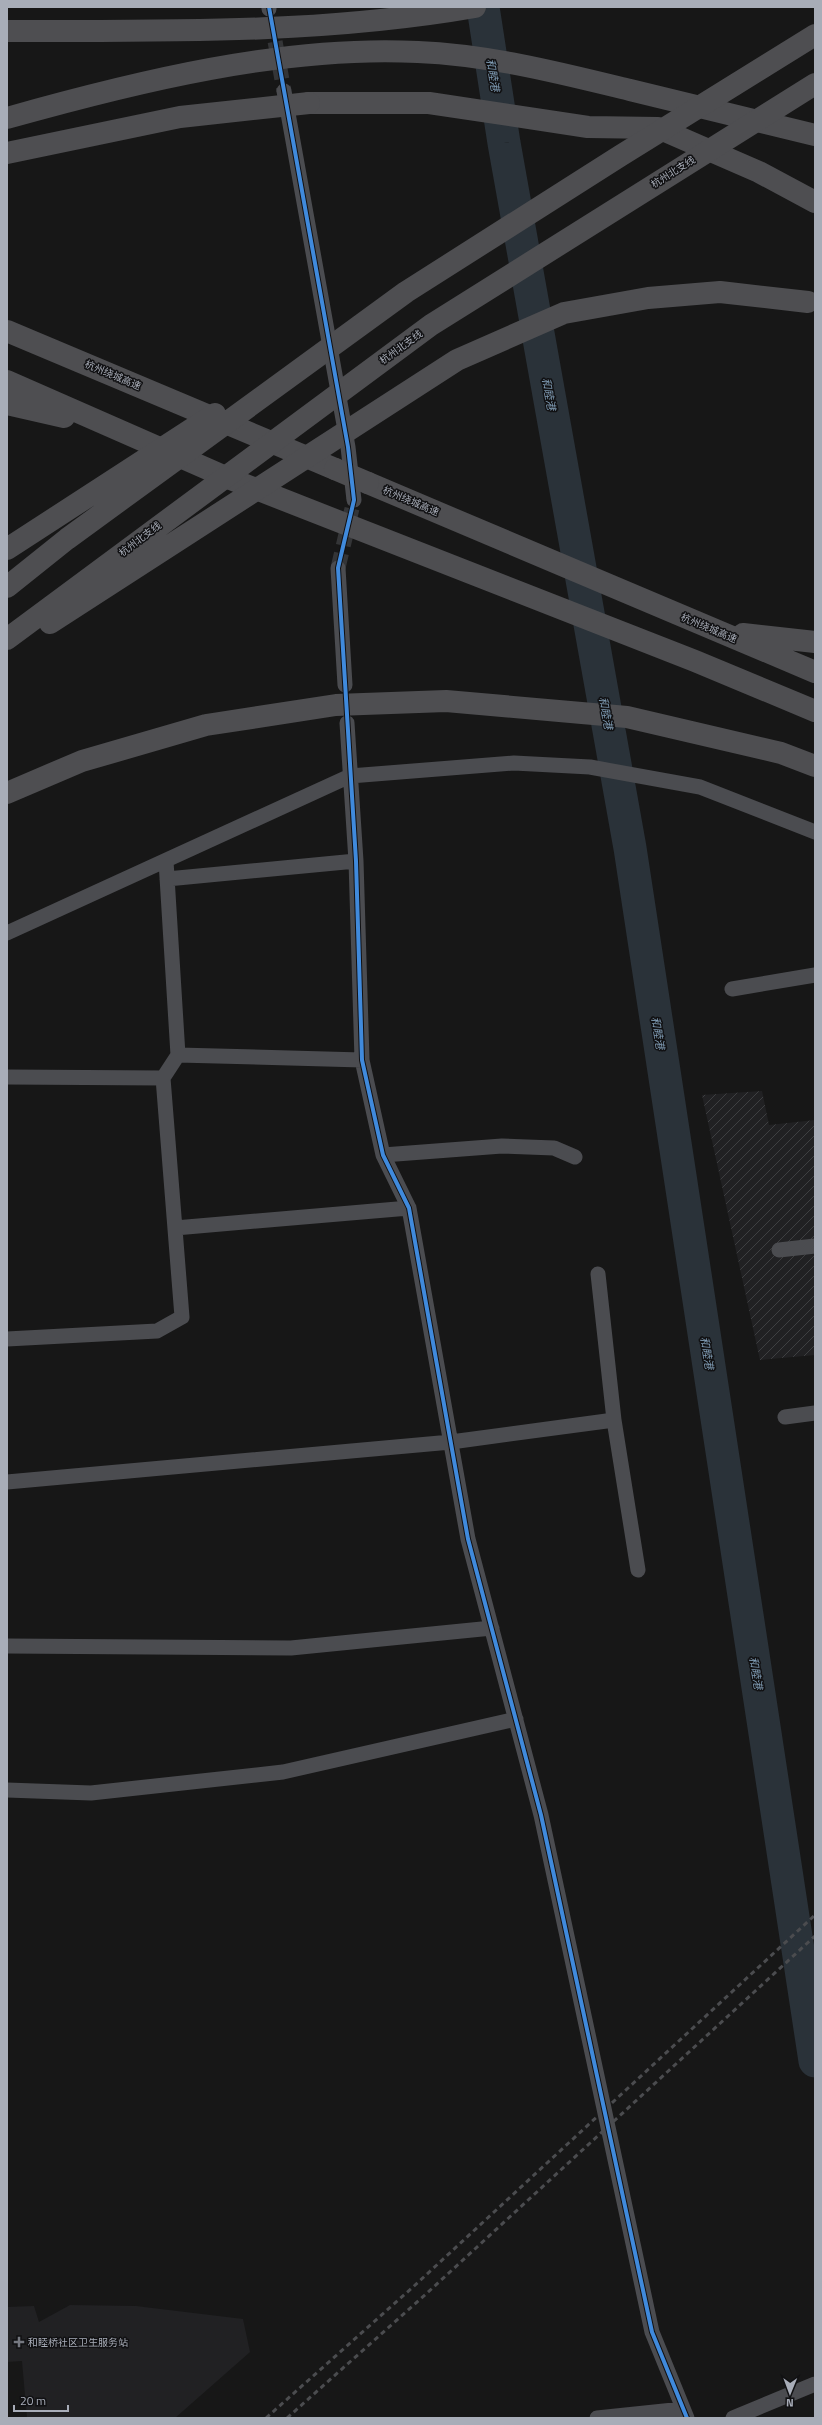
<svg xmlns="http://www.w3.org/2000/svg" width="822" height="2425" font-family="'Titillium Web','Noto Sans SC',sans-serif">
  <defs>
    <pattern id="industrial-furrows" width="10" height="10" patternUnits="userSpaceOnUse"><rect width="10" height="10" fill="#212123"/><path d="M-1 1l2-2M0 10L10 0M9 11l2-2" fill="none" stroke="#3e3f41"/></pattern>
  </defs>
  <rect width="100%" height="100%" fill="#171717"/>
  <path fill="#212123" d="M70,2305L136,2306L243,2319L250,2352L175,2418H27L22,2361L7,2362V2307L34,2306L39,2322Z"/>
  <path fill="url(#industrial-furrows)" d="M762,1091L769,1125L815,1120V1355L760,1360L702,1095Z"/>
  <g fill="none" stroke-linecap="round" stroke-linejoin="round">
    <path stroke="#2a3239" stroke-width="33" d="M483,7L504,143L630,848L815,2061"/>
    <path stroke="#343537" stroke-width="15" stroke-dasharray="15 8" stroke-linecap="butt" d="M271,19L284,91
      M338,568L354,500"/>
    <path stroke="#4b4c50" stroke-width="15" d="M269,7V9
      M284,91L348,447L354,500
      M338,568L345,685
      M347,723L356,861L362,1060L383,1155L409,1208L468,1539L541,1815L652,2332L687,2418
      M167,879L356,861
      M7,933L350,776L514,763L590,767L700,787L815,832
      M732,989L815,975
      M178,1055L362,1060
      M7,1077L163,1078
      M383,1155L502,1146L554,1148L575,1157
      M175,1228L409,1208
      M779,1250L815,1246
      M598,1274L614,1420
      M7,1339L157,1331L182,1317L163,1078L178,1055L166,861
      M785,1417L815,1413
      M7,1482L451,1442L614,1420L638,1570
      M7,1646L291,1648L492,1628
      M7,1790L91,1793L283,1772L516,1719
      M597,2418L683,2409
      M733,2418L815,2384"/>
    <path stroke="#4e4e51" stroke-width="22" d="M7,31C163,31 321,34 475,7
      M309,103H429L588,127L658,128L759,172L815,202
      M7,118C135,82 285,45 418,52C490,55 560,73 630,90C692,105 753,120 815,135
      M7,331L335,469
      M7,381L228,478L695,661L815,711
      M7,404L64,417
      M368,483L815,672
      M743,634L815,642
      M7,793L82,761L206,725L336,705L446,701L627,717L781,753L815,766"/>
    <path stroke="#4b4c4f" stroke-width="3" stroke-dasharray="5 4" stroke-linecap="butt" d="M266,2418L413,2287L815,1915
      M287,2418L426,2294L815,1936"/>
    <path stroke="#4e4e51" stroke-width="22" d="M7,153L180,117L309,103
      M335,469L368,483
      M7,549L215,414
      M7,587L67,539L406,292L620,156L815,35
      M50,623L457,360L564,313L648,298L720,292L808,302
      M7,639L431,325L815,84"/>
    <g stroke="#111113" stroke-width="6">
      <path id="cycleway" d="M269,7L348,447L354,500L338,568L356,861L362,1060L383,1155L409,1208L468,1539L541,1815L652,2332L687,2418"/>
    </g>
    <use href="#cycleway" stroke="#408adc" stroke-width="4"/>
  </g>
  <path fill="#757880" stroke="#111113" stroke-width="1.5" d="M17 2336h4v4h4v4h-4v4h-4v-4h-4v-4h4z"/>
  <g text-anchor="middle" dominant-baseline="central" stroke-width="3" stroke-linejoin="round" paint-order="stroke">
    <g font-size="10" fill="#a8adb8" stroke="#111113">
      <text transform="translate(673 172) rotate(-32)">杭州北支线</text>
      <text transform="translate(401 347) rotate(-36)">杭州北支线</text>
      <text transform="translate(113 375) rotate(23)">杭州绕城高速</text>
      <text transform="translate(411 501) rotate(23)">杭州绕城高速</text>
      <text transform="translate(140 539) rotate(-37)">杭州北支线</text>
      <text transform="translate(709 628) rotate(23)">杭州绕城高速</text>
    </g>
    <g font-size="10" fill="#a8adb8" stroke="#111113" text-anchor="start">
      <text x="28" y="2342">和睦桥社区卫生服务站</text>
    </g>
    <g font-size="11" font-style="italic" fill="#7f9bb3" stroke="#111113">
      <text transform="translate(493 75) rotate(81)">和睦港</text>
      <text transform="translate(549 394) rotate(80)">和睦港</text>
      <text transform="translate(606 713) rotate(80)">和睦港</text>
      <text transform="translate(658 1033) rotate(81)">和睦港</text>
      <text transform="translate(707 1353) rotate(81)">和睦港</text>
      <text transform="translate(756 1673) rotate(81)">和睦港</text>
    </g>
  </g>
  <rect width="822" height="2425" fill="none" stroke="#a8adb8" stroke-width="16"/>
  <g transform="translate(790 2393) rotate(181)" stroke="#111113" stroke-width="3" paint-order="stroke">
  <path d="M0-3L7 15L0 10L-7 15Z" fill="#a8adb8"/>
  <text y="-6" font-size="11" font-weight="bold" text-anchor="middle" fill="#a8adb8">N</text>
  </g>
  <path d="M14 2405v6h54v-6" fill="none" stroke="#a8adb8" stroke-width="2"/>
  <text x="20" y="2405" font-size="12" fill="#a8adb8" stroke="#111113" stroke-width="3" paint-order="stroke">20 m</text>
</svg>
